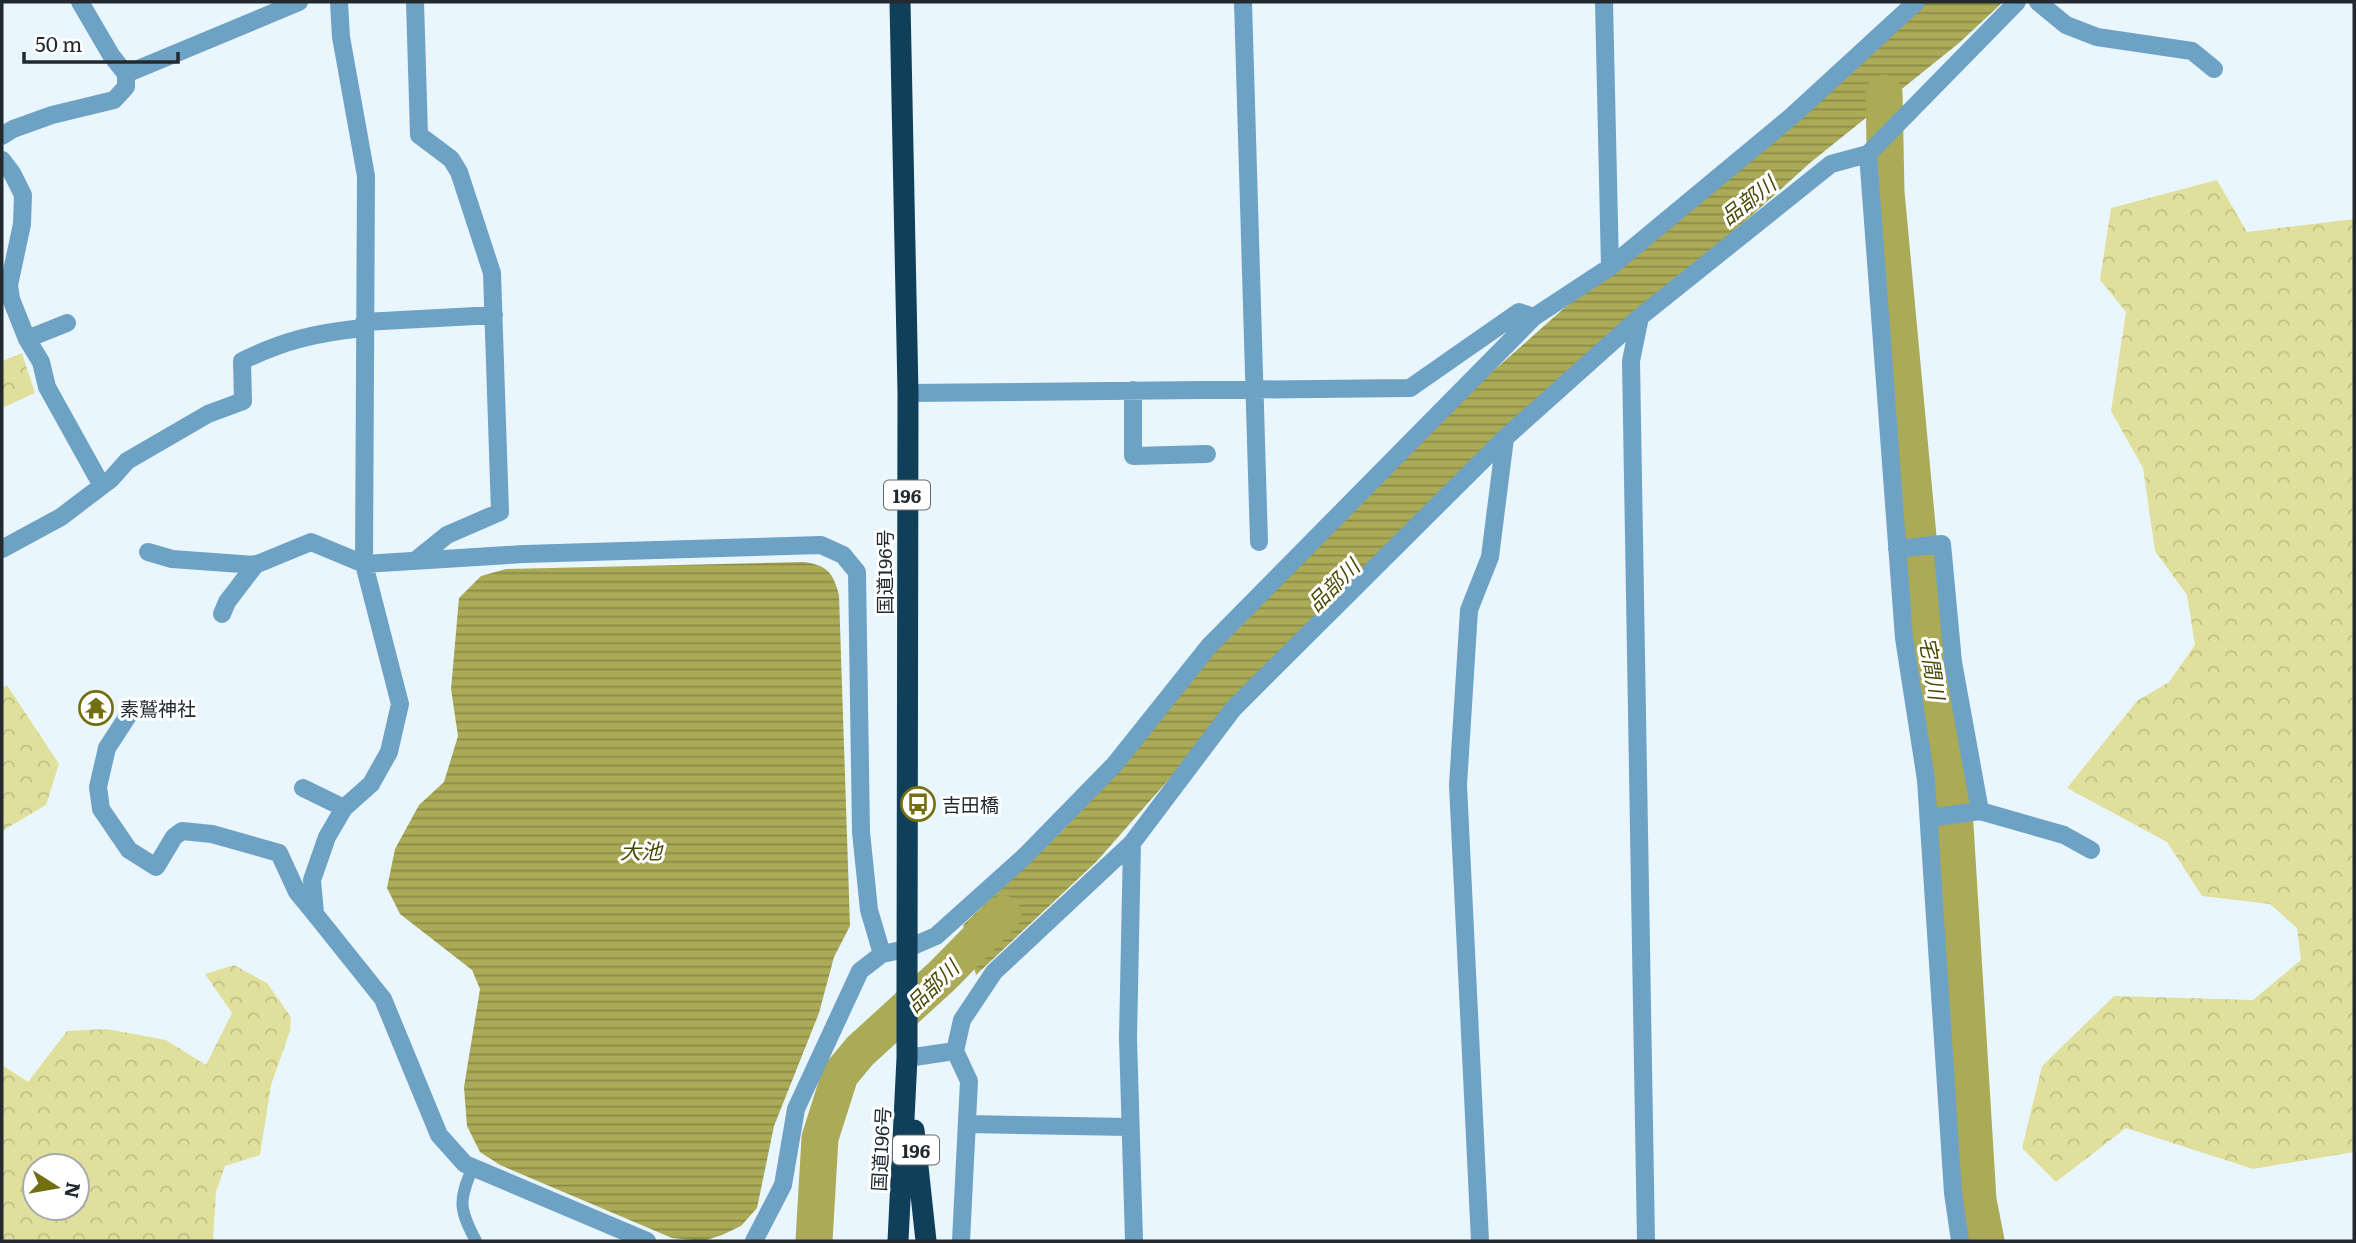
<svg xmlns="http://www.w3.org/2000/svg" width="2356" height="1243" font-family="Literata,'Noto Sans JP',serif">
  <defs>
    <pattern id="forest-crowns" width="20" height="18" patternUnits="userSpaceOnUse" patternTransform="scale(1.75)"><rect width="20" height="18" fill="#e0e09c"/><path d="M2 6a3 3 0 1 1 6 0M12 15a3 3 0 1 1 6 0" fill="none" stroke="#c0c087"/></pattern>
    <pattern id="water-rules" width="6" height="5" patternUnits="userSpaceOnUse" patternTransform="scale(1.75)"><rect width="6" height="5" fill="#abaa57"/><path d="M0 2.5h6" fill="none" stroke="#8b8b48"/></pattern>
  </defs>
  <rect width="100%" height="100%" fill="#eaf6fe"/>
  <path fill="url(#forest-crowns)" fill-rule="evenodd" d="M2217,180L2247,232L2354,219V1152L2253,1169L2126,1128L2056,1182L2022,1148L2042,1066L2114,996L2253,1000L2301,960L2297,928L2270,904L2202,896L2167,842L2067,788L2137,701L2169,682L2195,645L2187,595L2155,551L2143,468L2111,411L2126,312L2100,280L2111,208Z
    M22,353L35,393L2,408V361Z
    M7,685L59,764L46,805L2,831V688Z
    M234,965L267,983L291,1017L290,1031L271,1085L260,1155L225,1166L216,1192L213,1241H2V1065L28,1082L67,1031L107,1029L166,1040L206,1065L232,1013L205,974ZM35,1166H77V1208H35Z"/>
  <path fill="url(#water-rules)" d="M1924,2H2003L1959,43L1811,162L1720,244L1644,306L1185,761L1097,861L976,975L963,925L1065,828L1132,754L1222,643L1466,395L1562,310L1691,203Z
    M803,562C827,565 833,572 839,595L850,926L834,957L819,1013L774,1126L757,1208L741,1226L722,1235L703,1241L672,1238L500,1165L480,1152L467,1126L464,1087L480,989L472,970L400,914L387,888L395,849L419,805L444,782L458,736L451,689L459,598L481,576L506,569Z"/>
  <g fill="none" stroke-linecap="round" stroke-linejoin="round">
    <path stroke="#abaa57" stroke-width="37" d="M1884,93L1886,192L1924,601L1953,793L1978,1200L1986,1241
      M814,1241L820,1138L840,1075L860,1051L942,976L1003,914"/>
    <path stroke="#6ea2c4" stroke-width="12" d="M473,1167C458,1201 459,1209 476,1241"/>
    <path stroke="#6ea2c4" stroke-width="18" d="M339,2L341,37L366,176L364,564L400,704L389,752L371,784L344,808L327,837L312,880L315,914L383,999L439,1135L465,1164L647,1241
      M415,2L419,135L451,159L459,172L492,273L500,512L447,535L416,560
      M1243,2L1259,542
      M1604,2L1610,267
      M2038,2L2066,25L2097,37L2192,51L2214,69
      M126,74L299,2
      M2,136L13,129L52,115L114,100L126,87V74L111,55L80,2
      M1868,154L1904,638L1926,780L1953,1193L1960,1241
      M2,160L12,173L23,195L22,224L9,285L11,299L27,339L41,362L47,387L102,486
      M1640,317L1631,361L1646,1241
      M364,322L494,315
      M27,339L67,323
      M1133,390V456L1207,454
      M908,393L1410,388L1519,312L1534,317
      M2,549L61,517L111,479L127,461L208,414L243,401L242,361C285,340 316,333 363,328
      M1897,549L1942,544L1953,662L1980,811L2064,835L2091,850
      M148,552L172,559L255,565L311,542L364,564L524,554L821,545L843,555L857,572L861,832L869,910L882,954
      M222,614L227,602L256,564
      M133,708L107,748L98,787L101,809L129,850L156,867L174,837L182,831L212,834L279,853L297,892L316,915
      M303,788L344,808
      M1929,818L1980,811
      M1132,843L1128,1038L1134,1241
      M955,1051L969,1081L961,1241
      M907,1058L955,1051L962,1020L994,972L1132,843L1233,709L1505,438L1640,317L1831,164L1868,154L2017,2
      M967,1124L1129,1127
      M754,1241L783,1185L796,1109L860,971L882,954L906,949L936,936L1025,856L1114,765L1209,646L1534,317L1610,267L1792,116L1916,2
      M1480,1241L1458,785L1469,610L1490,557L1505,438"/>
    <path stroke="#103f59" stroke-width="21" d="M914,1130L926,1241
      M898,1241L907,1058V989L908,393L900,2"/>
  </g>
  <defs>
    <g id="temple-ring" transform="scale(1.75)"><circle r="9.5" fill="#fff" stroke="#716f10" stroke-width="1.5"/><path d="M0-6L5-2H3V0L6.5 2.5H4V6H1.5V3h-3V6H-4V2.5H-6.5L-3 0V-2H-5Z" fill="#716f10"/></g>
    <g id="bus-ring" transform="scale(1.75)"><circle r="9.5" fill="#fff" stroke="#716f10" stroke-width="1.5"/><path d="M-5-6H5V4H4V6H2V4H-2V6H-4V4H-5ZM-3.5-4V0h7V-4ZM-3.5 1.2v1.5H-2V1.2ZM2 1.2v1.5H3.5V1.2Z" fill="#716f10"/></g>
  </defs>
  <g fill-rule="evenodd">
    <use href="#temple-ring" x="96" y="708"/>
    <use href="#bus-ring" x="918" y="804"/>
  </g>
  <g text-anchor="middle" dominant-baseline="central" stroke-width="6" stroke-linejoin="round" paint-order="stroke">
    <g fill="#fff" stroke="#646a6d" stroke-width="2">
      <rect x="884" y="480.5" width="46" height="29" rx="5"/>
      <rect x="893" y="1135.5" width="46" height="29" rx="5"/>
    </g>
    <g font-size="18" font-weight="bold" fill="#222a2f">
      <text x="907" y="495">196</text>
      <text x="916" y="1150">196</text>
    </g>
    <g font-size="19" fill="#222a2f" stroke="#fff">
      <text transform="translate(884 572) rotate(-90)">国道196号</text>
      <text transform="translate(880 1149) rotate(-87)">国道196号</text>
    </g>
    <g font-size="19" fill="#222a2f" stroke="#fff" text-anchor="start">
      <text x="120" y="708">素鷲神社</text>
      <text x="942" y="804">吉田橋</text>
    </g>
    <g font-size="21" font-style="italic" fill="#4a4905" stroke="#fff">
      <text transform="translate(1747 199) rotate(-38)">品部川</text>
      <text transform="translate(1332 584) rotate(-45)">品部川</text>
      <text transform="translate(1934 668) rotate(81)">宅間川</text>
      <text x="641" y="849">大池</text>
      <text transform="translate(931 985) rotate(-44)">品部川</text>
    </g>
  </g>
  <rect width="2356" height="1243" fill="none" stroke="#222a2f" stroke-width="7"/>
  <g transform="translate(56 1187) rotate(101)"><circle r="33" fill="#ffffff" stroke="#a7aaac" stroke-width="2"/>
  <path d="M0-5L12 26L0 18L-12 26Z" fill="#716f10"/>
  <text y="-10" font-size="19" font-weight="bold" text-anchor="middle" fill="#222a2f">N</text>
  </g>
  <path d="M24 52v10h154v-10" fill="none" stroke="#222a2f" stroke-width="3.5"/>
  <text x="35" y="52" font-size="21" fill="#222a2f" stroke="#ffffff" stroke-width="5" paint-order="stroke">50 m</text>
</svg>
